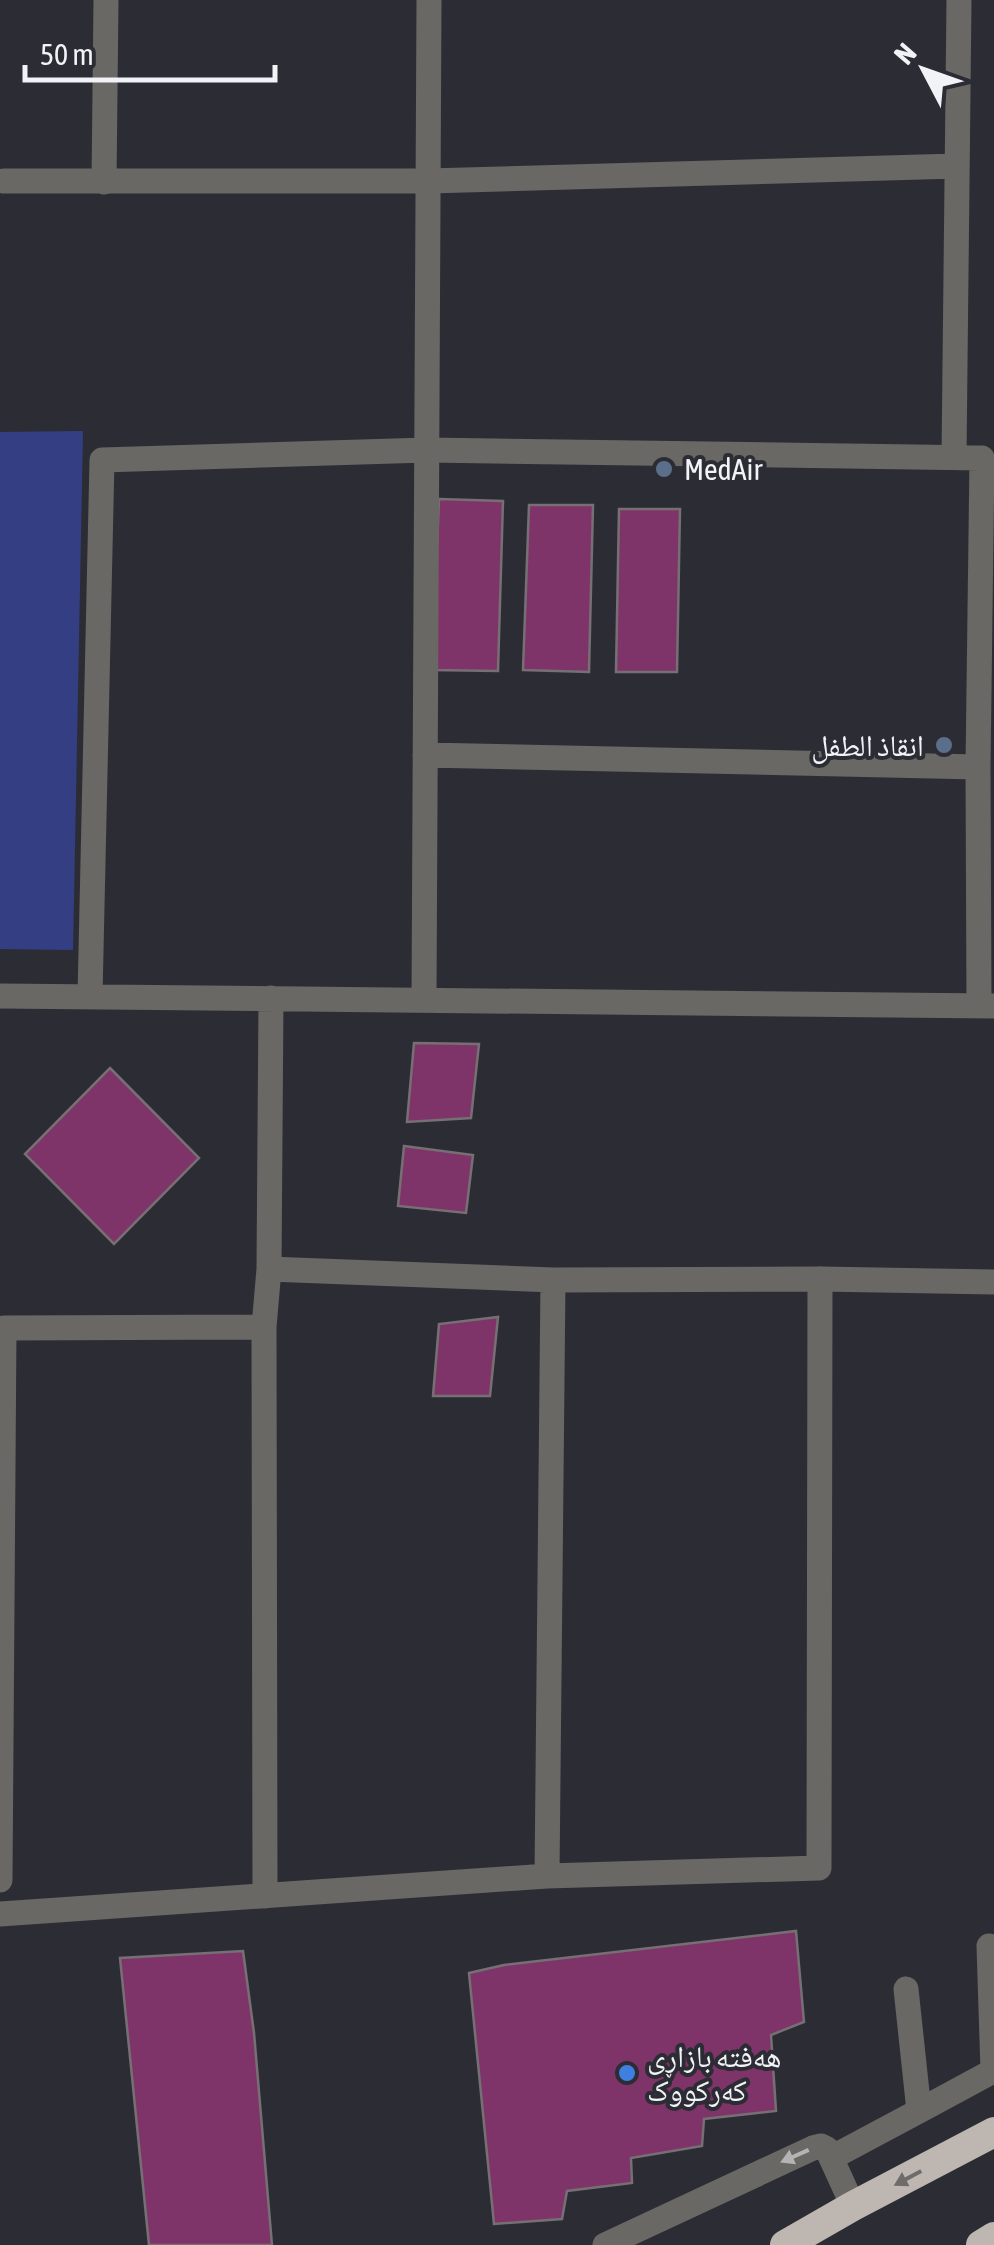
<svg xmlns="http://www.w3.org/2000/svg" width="994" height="2245" font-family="'Asap Condensed','Noto Naskh Arabic',sans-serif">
  <rect width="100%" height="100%" fill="#2c2d34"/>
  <path fill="#343f83" d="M83,431L73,950L0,949V432Z"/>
  <path fill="#7f3469" stroke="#766f73" stroke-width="2.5" d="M439,499L503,501L498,671L432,670Z
    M529,505H593L589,672L523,670Z
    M619,509H680L677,672H616Z
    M414,1043L479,1044L471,1118L407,1122Z
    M110,1068L199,1158L114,1244L25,1154Z
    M404,1146L473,1155L466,1213L398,1206Z
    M498,1317L490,1396H433L439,1324Z
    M796,1931L804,2022L771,2035L776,2111L704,2119L702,2146L631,2158L632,2183L567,2191L562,2219L494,2224L469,1973L504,1965Z
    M243,1951L254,2033L272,2245H149L120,1958Z"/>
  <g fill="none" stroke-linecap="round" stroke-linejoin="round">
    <path stroke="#6a6865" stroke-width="25" d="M4,181H428L957,166
      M104,182L106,0
      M954,457L959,0
      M425,755L978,767
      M0,996L994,1006
      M90,996L102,460L427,450L982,458L978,767L979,1006
      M424,1000L429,0
      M269,1269L553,1280L820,1279L994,1282
      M547,1876L553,1280
      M0,1880L4,1328L264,1327
      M265,1896L264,1327L269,1269L271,998
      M0,1914L547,1876L819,1868L820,1279
      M919,2111L993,2071L989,1946
      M831,2158L919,2111L906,1989
      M605,2245L813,2148L821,2146L827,2149L853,2206"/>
    <path stroke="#beb7b1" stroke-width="30" d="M785,2245L853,2206L994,2132
      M981,2245L994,2237"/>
  </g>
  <defs><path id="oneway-solid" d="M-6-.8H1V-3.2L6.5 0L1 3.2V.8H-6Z" transform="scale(2.5)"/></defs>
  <use fill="#b5b4b5" href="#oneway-solid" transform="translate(795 2156) rotate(156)"/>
  <use fill="#6e6b6c" href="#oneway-solid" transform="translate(908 2178) rotate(152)"/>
  <g fill="#5c6f8a" stroke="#2c2d34" stroke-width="4">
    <circle cx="664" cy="469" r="10"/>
    <circle cx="944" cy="745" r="10"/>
  </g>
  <circle fill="#3f7fe0" stroke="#2c2d34" stroke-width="4" cx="627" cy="2073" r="10"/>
  <g text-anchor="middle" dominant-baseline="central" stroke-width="8" stroke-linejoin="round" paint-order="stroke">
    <g font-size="30" fill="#f2f3f7" stroke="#2c2d34" text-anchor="start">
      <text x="684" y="469">MedAir</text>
      <text x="924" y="745" text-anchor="end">انقاذ الطفل</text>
      <text x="647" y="2056">هەفتە بازاڕی<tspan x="647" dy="34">کەرکووک</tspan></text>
    </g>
  </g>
  <g transform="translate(924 70) rotate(311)" stroke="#2c2d34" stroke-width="8" paint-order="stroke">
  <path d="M0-8L18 38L0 25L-18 38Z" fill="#f2f3f7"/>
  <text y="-15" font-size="28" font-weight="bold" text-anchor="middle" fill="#f2f3f7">N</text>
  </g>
  <path d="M25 65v15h250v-15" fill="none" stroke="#f2f3f7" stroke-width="5"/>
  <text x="40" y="65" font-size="30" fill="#f2f3f7" stroke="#2c2d34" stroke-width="8" paint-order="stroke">50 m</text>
</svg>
